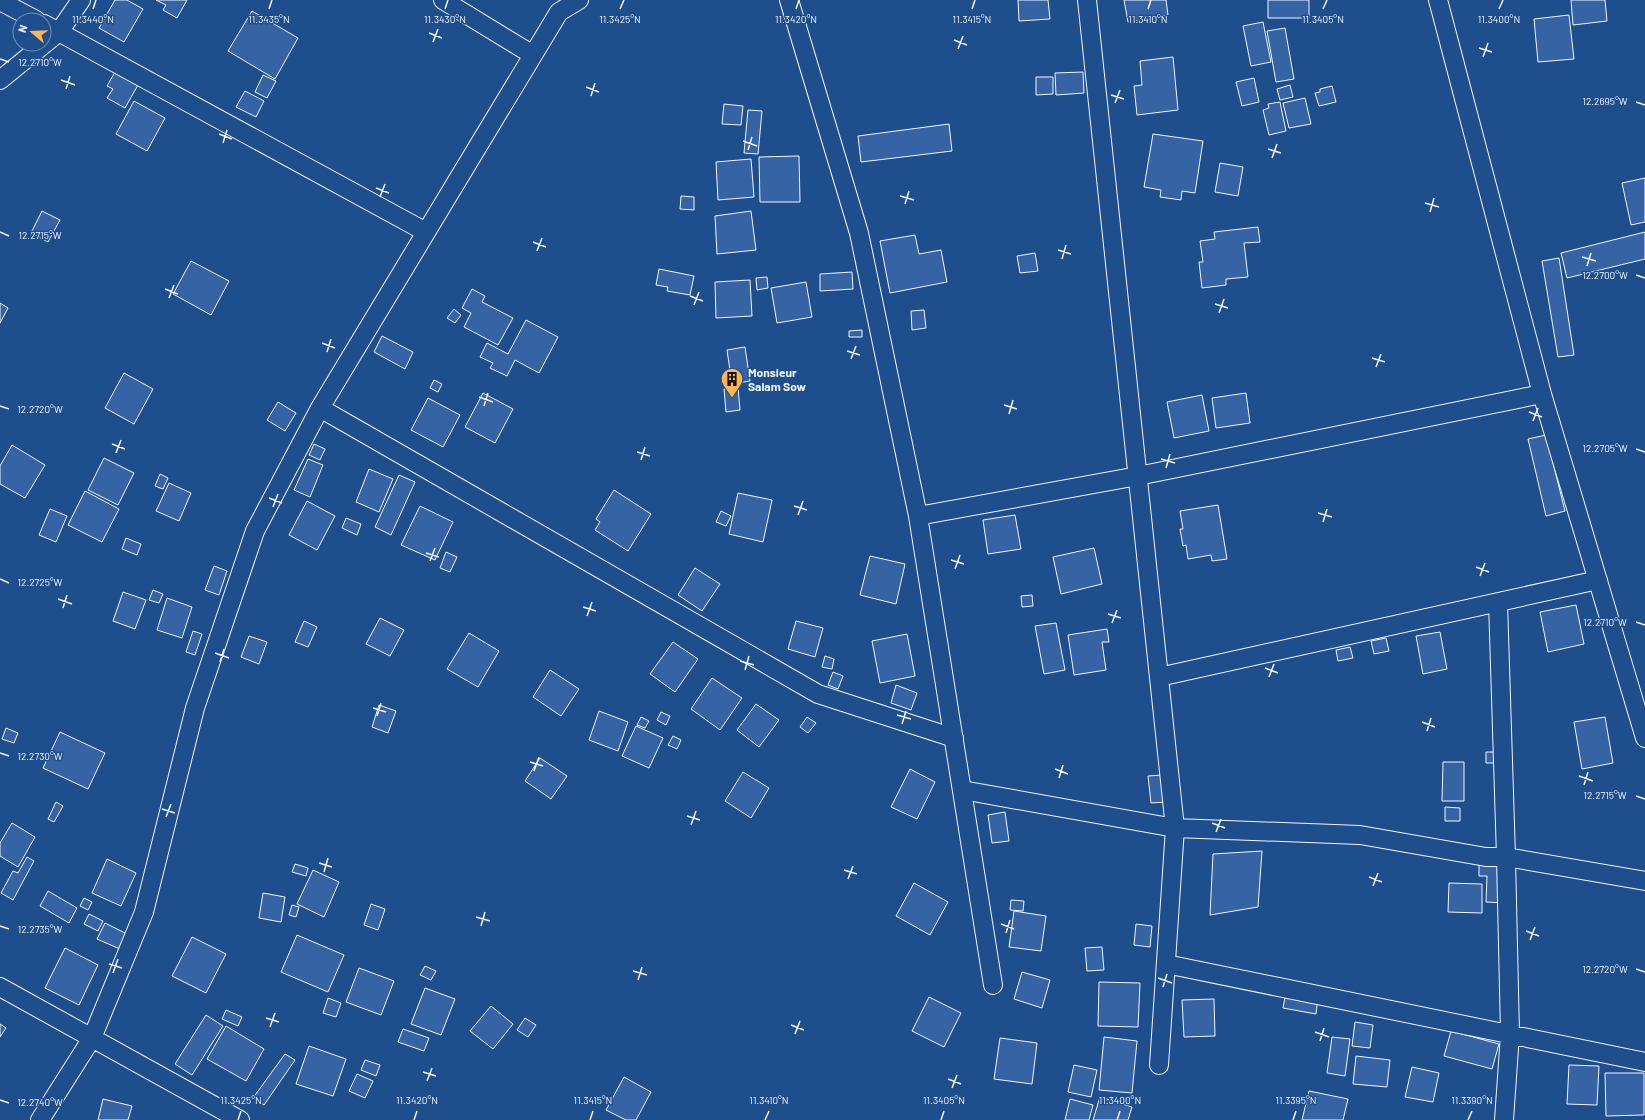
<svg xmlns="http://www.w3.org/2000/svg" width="1645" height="1120" font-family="Barlow,sans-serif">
  <rect width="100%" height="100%" fill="#1f4e8c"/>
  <path fill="#3563a3" stroke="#f2f6ff" d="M115,0H127L143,9L124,42L99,28Z
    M156,0H187L177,18L163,10L166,5Z
    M1018,0H1048L1050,19L1019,21Z
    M1124,0H1166L1168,15L1128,22Z
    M1268,0H1309V18H1268Z
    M1571,0H1605L1607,21L1573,25Z
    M252,11L298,38L275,79L228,51Z
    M1569,15L1574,59L1538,62L1534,19Z
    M1263,22L1271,62L1251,66L1243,26Z
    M1285,28L1294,79L1276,82L1267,31Z
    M1173,57L1178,110L1137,115L1134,86L1142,85L1140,61Z
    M115,72L138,85L125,108L107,98L113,89L107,86Z
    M1083,72L1084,93L1056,95L1055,73Z
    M263,75L276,81L267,98L255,92Z
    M1036,77H1053V94L1036,95Z
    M1254,78L1259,102L1242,106L1236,82Z
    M1290,85L1293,97L1280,100L1277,89Z
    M1332,86L1336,102L1319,106L1315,93L1320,92V89Z
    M245,91L264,101L256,117L236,107Z
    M1305,98L1311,124L1289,128L1283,103Z
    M134,101L165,118L147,151L116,134Z
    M1280,102L1286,131L1269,135L1263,110L1269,108L1268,104Z
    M724,104L743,106L741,125L722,124Z
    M748,110L762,111L758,154L744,153Z
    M949,124L952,151L861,162L858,136Z
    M1153,134L1203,141L1195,193L1182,191L1181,200L1160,197L1161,190L1144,187Z
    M799,156L800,202H760L759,157Z
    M751,159L754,197L718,200L716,162Z
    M1220,163L1243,167L1238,196L1215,192Z
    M1645,178V222L1631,225L1622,183Z
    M681,196L694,197V210L680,209Z
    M42,211L60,220L48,242L31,233Z
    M751,211L756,250L717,254L715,216Z
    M1258,227L1260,242L1244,243L1248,277L1226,279V285L1202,288L1199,262H1203L1200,241L1215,239L1214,232Z
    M1645,232V259L1567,278L1561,253Z
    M915,235L919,254L941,250L947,282L890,293L880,241Z
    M1035,253L1038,271L1020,273L1017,256Z
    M1559,258L1574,355L1558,357L1542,261Z
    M191,261L229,281L211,315L173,294Z
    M659,269L694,276L690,295L667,291L668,287L656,285Z
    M852,272L853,289L820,291V274Z
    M767,277L768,288L757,290L756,278Z
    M750,280L752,316L716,318L715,282Z
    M806,282L812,317L777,323L771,288Z
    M472,289L485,296L482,302L513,318L498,345L464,327L471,313L462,308Z
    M0,303L8,308L0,323Z
    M454,309L461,315L455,323L447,318Z
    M924,310L926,328L912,330L911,311Z
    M526,320L558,337L539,373L515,360L507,376L490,368L493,363L480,357L487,343L508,354Z
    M862,330V337H849V331Z
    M382,336L413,352L405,369L374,352Z
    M745,347L750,381L732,384L727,350Z
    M124,373L153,389L134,424L105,408Z
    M434,380L442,384L438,392L430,388Z
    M738,387L740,410L726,412L724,389Z
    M483,393L513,409L495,443L465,427Z
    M1246,393L1250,423L1216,428L1212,398Z
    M1202,395L1209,431L1174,438L1167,402Z
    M428,398L460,415L443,447L411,430Z
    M278,402L296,413L285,431L267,420Z
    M1546,435L1565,511L1546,516L1528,439Z
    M314,444L325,449L320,460L309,455Z
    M12,445L45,465L25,498L0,484V466Z
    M104,458L134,473L118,505L88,490Z
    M308,459L323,465L310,497L294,490Z
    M369,469L393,479L379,512L356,502Z
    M160,474L168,478L163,489L155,486Z
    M399,475L415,482L391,535L375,527Z
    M169,483L191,493L179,521L156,511Z
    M614,490L651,514L628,551L595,530L600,522L596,519Z
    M85,491L119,509L102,542L68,525Z
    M738,493L772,500L763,542L729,534Z
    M307,501L335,516L317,550L289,535Z
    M1218,505L1227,559L1212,561L1211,555L1188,559L1186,545L1183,546L1180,529H1183L1180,511Z
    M420,506L453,522L435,560L401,545Z
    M50,509L67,516L56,542L39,535Z
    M721,511L731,516L726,526L716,522Z
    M1015,515L1021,549L988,554L983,520Z
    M346,518L361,524L357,535L342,528Z
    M126,538L141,544L137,555L122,549Z
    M1094,548L1102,584L1061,594L1053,557Z
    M446,552L457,557L450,572L440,568Z
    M870,556L905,564L896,604L860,595Z
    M214,566L227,571L219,595L205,590Z
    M695,568L720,584L702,611L678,595Z
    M153,590L163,594L159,603L149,600Z
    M123,592L146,600L135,629L113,621Z
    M1032,595L1033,606L1022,607L1021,596Z
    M167,598L192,607L182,638L157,630Z
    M1576,605L1584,644L1548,652L1540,612Z
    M380,618L404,630L390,656L366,644Z
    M304,621L317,627L308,647L295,642Z
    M796,621L823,628L815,657L788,649Z
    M1056,623L1065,670L1044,674L1035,626Z
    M1107,629L1109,642H1102L1106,670L1074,675L1068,635Z
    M193,631L202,634L195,655L186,652Z
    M1440,632L1447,669L1423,674L1416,636Z
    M469,633L499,651L478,687L447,669Z
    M907,634L915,676L880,683L872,641Z
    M249,636L267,642L259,664L241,657Z
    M1386,638L1389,651L1374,654L1371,641Z
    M673,642L698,659L675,692L650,674Z
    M1350,647L1353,658L1338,661L1336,650Z
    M825,656L834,659L832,669L822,667Z
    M550,670L579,689L561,716L533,697Z
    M833,672L843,676L838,689L828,685Z
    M712,678L742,698L720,730L691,709Z
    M896,685L917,693L911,710L891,703Z
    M756,704L779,720L759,747L737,730Z
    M379,705L396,711L388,733L372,727Z
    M599,711L628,722L618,751L589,740Z
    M661,712L670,716L666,725L657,720Z
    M641,717L649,721L645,728L637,725Z
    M807,717L816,723L808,733L800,727Z
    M1605,717L1613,763L1582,769L1574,722Z
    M636,726L663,738L649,768L622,756Z
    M6,728L18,733L14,743L2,739Z
    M60,732L105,753L88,789L43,768Z
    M673,736L681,740L677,749L668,745Z
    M1486,752H1496V763H1486Z
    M540,758L567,776L551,799L525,781Z
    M1443,762H1464V801H1442Z
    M910,769L935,782L917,819L891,807Z
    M743,772L769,788L751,818L725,801Z
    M1162,775L1165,802L1151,803L1148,776Z
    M56,802L63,806L54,822L48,819Z
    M1445,807L1460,808V821H1445Z
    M1005,812L1009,841L992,843L988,815Z
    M12,823L35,837L18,867L0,856V843Z
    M1262,851L1258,907L1210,915L1213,854Z
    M27,857L34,861L13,900L1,893L13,871L18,873Z
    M107,859L136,873L121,906L92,893Z
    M1479,863L1505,864L1504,903L1486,902L1487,876H1479Z
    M295,864L308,868L306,876L292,872Z
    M313,870L339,882L324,917L297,904Z
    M914,883L948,902L930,935L896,916Z
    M1449,883L1482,884V913L1448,912Z
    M48,891L77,908L69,923L40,906Z
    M263,893L285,897L281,922L259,918Z
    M84,898L92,902L88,910L80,906Z
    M1011,900L1024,901L1023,911L1010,910Z
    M371,904L385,909L378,930L364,925Z
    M292,905L299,907L296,917L289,915Z
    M1014,911L1046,916L1041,951L1009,947Z
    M89,914L103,921L98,931L84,924Z
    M105,923L127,934L120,949L97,939Z
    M1136,924L1152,926L1150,947L1134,945Z
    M297,935L344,955L328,992L281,972Z
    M192,937L226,954L206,993L172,976Z
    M1102,947L1104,970L1087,971L1085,948Z
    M65,948L98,965L79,1005L45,988Z
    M425,966L436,971L431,980L420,975Z
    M359,968L394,981L381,1015L346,1002Z
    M1022,972L1050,980L1042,1008L1014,999Z
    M1099,982L1140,983L1138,1027L1098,1026Z
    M425,988L455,999L441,1035L411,1024Z
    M1286,992L1318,998L1316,1014L1283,1008Z
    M929,997L961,1013L944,1047L912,1031Z
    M328,998L341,1003L336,1017L323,1013Z
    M1214,999L1215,1036L1184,1037L1182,1000Z
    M491,1006L513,1024L493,1049L470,1031Z
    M226,1010L242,1017L238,1026L222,1019Z
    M206,1015L223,1026L192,1075L175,1064Z
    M525,1018L536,1025L528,1037L517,1030Z
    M1355,1022L1373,1025L1370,1048L1352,1046Z
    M0,1024L6,1028L0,1037Z
    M226,1026L264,1049L246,1081L207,1059Z
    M403,1029L429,1038L424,1051L398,1042Z
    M1451,1031L1499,1044L1492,1069L1444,1056Z
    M1104,1037L1137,1041L1132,1093L1099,1090Z
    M1332,1037L1350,1039L1345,1076L1327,1073Z
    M1000,1038L1037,1043L1032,1084L994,1079Z
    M309,1046L346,1059L333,1096L296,1084Z
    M285,1054L295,1060L264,1105L253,1098Z
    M1356,1056L1390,1060L1387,1087L1353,1084Z
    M365,1060L380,1065L376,1076L361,1070Z
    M1074,1065L1097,1070L1091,1097L1068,1092Z
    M1569,1065L1599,1066L1597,1105L1567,1104Z
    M1412,1067L1439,1073L1433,1102L1405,1097Z
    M1605,1073H1644V1115L1606,1116Z
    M357,1074L373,1081L365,1098L349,1091Z
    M624,1077L651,1092L636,1120H626L606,1110Z
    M1309,1091L1348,1099L1343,1120H1302Z
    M1100,1097L1132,1107L1128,1120H1093Z
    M103,1099L132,1106L128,1120H98Z
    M1070,1099L1093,1105L1089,1120H1065Z"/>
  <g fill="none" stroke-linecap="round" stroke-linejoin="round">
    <g stroke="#f2f6ff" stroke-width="20">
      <path id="minor" d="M443,0L533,55
        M789,0L859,233L918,516L993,985
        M1087,0L1175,828L1159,1065
        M1438,0L1542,394L1645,738
        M0,1L36,20
        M44,24L426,232
        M0,80L59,32L81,0
        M320,408L818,694L954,738
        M918,516L1138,476L1542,394
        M1498,602L1506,857L1510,1034L1504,1120
        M1159,677L1598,580
        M962,790L1175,828L1360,835L1486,857H1506L1645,881
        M1166,964L1645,1062
        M0,987L240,1120
        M40,1120L92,1038L144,912L195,708L255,531L320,408L559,12L579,0"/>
    </g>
    <use href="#minor" stroke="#1f4e8c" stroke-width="18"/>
  </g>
  <path fill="none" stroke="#f2f6ff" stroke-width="1.5" d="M93,9L96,0M269,9L272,0M445,9L448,0M620,9L624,0M796,9L799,0M972,9L975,0M1148,9L1151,0M1323,9L1327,0M1499,9L1503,0M429,33L442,38M954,40L967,45M433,42L438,29M1479,48L1492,52M958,49L963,36M1483,57L1488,43M0,59L9,62M61,80L75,85M586,87L599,92M66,89L70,76M1111,95L1124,99M591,96L595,83M1636,102L1645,105M1115,103L1120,90M219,134L232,139M743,141L757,146M223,143L227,130M1268,149L1281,153M748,150L752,137M1272,158L1277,144M376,188L389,193M900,196L914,200M380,197L385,184M1425,203L1439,207M905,204L909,191M1430,212L1434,198M0,232L9,236M533,242L546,247M1058,250L1071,254M537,251L542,238M1582,257L1596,261M1062,259L1066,245M1587,266L1591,253M1636,275L1645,278M165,289L178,294M690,296L703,301M169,298L174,285M1215,304L1228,308M694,305L699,292M1219,313L1224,299M322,343L335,348M847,351L860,355M327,352L331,339M1372,358L1385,362M851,359L856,346M1376,367L1381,354M479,397L493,402M1004,405L1017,409M0,406L9,409M484,406L488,393M1529,412L1542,417M1009,414L1013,400M1533,421L1538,408M112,444L125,449M1636,449L1645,452M637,452L650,456M116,453L121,440M1161,459L1175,463M641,460L645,447M1166,468L1170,454M269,498L282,503M794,506L807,510M273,507L278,494M1318,513L1332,517M798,515L803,501M1323,522L1327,509M426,553L439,557M951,560L964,564M430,561L435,548M1476,567L1489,572M955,569L960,555M1480,576L1485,563M0,579L9,583M58,599L72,604M583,607L596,611M63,608L67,595M1108,614L1121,618M587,616L592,602M1636,622L1645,625M1112,623L1117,610M215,653L229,658M740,661L754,665M220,662L224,649M1265,668L1278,673M745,670L749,656M1269,677L1274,664M373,708L386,712M897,715L911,719M377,716L381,703M1422,722L1435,727M902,724L906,711M1427,731L1431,718M0,753L9,756M530,762L543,766M1055,769L1068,774M534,771L539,757M1579,776L1593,781M1059,778L1063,765M1584,785L1588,772M1636,796L1645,799M162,809L175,813M687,816L700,820M166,817L171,804M1212,823L1225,828M691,825L696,811M1216,832L1221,819M319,863L332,867M844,870L857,874M324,872L328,858M1369,877L1382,882M848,879L853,866M1373,886L1378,873M476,917L490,921M1001,924L1014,929M0,926L9,929M481,926L485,912M1526,931L1539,936M1006,933L1010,920M1530,940L1535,927M109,964L122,968M1636,969L1645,972M633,971L647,975M113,973L118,959M1158,978L1172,983M638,980L642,967M1163,987L1167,974M266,1018L279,1022M791,1025L804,1030M270,1027L275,1013M1315,1032L1329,1037M795,1034L800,1021M1320,1041L1324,1028M423,1072L436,1076M948,1079L961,1084M427,1081L432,1068M952,1088L957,1075M0,1100L9,1103M238,1120L241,1111M414,1120L417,1111M590,1120L593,1111M765,1120L769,1111M941,1120L944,1111M1117,1120L1120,1111M1293,1120L1296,1111M1468,1120L1472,1111"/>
  <defs>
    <g id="building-pin" transform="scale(1.15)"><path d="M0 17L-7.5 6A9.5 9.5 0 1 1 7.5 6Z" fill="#ffb74d" stroke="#1f4e8c"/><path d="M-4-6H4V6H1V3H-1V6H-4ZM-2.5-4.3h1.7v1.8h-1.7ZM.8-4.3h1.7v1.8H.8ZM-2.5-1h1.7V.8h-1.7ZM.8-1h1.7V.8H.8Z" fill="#111"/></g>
  </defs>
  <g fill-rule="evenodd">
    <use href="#building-pin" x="732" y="379"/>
  </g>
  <g text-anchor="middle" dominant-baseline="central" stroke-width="3" stroke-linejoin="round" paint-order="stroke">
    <g font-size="12" font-weight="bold" fill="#f2f6ff" stroke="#1f4e8c" text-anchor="start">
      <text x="748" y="372">Monsieur<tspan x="748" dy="14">Salam Sow</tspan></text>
    </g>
  </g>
  <g font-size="10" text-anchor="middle" fill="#f2f6ff" stroke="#1f4e8c" stroke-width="3" stroke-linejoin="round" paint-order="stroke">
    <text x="93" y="23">11.3440°N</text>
    <text x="269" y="23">11.3435°N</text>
    <text x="445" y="23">11.3430°N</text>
    <text x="620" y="23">11.3425°N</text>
    <text x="796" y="23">11.3420°N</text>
    <text x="972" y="23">11.3415°N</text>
    <text x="1148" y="23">11.3410°N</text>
    <text x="1323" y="23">11.3405°N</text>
    <text x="1499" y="23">11.3400°N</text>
    <text x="40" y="66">12.2710°W</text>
    <text x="1605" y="105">12.2695°W</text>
    <text x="40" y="239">12.2715°W</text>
    <text x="1605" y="279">12.2700°W</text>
    <text x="40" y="413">12.2720°W</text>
    <text x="1605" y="452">12.2705°W</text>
    <text x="40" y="586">12.2725°W</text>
    <text x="1605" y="626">12.2710°W</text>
    <text x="40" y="760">12.2730°W</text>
    <text x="1605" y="799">12.2715°W</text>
    <text x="40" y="933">12.2735°W</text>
    <text x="1605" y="973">12.2720°W</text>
    <text x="241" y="1104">11.3425°N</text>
    <text x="417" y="1104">11.3420°N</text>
    <text x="593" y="1104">11.3415°N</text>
    <text x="769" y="1104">11.3410°N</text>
    <text x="944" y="1104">11.3405°N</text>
    <text x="1120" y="1104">11.3400°N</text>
    <text x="1296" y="1104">11.3395°N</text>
    <text x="1472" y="1104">11.3390°N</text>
    <text x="40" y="1106">12.2740°W</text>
  </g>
  <g transform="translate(32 32) rotate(289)"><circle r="19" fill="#1f4e8c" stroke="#7391ba"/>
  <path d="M0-3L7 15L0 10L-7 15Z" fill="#ffb74d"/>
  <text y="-6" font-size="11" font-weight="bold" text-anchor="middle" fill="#f2f6ff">N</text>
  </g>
</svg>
